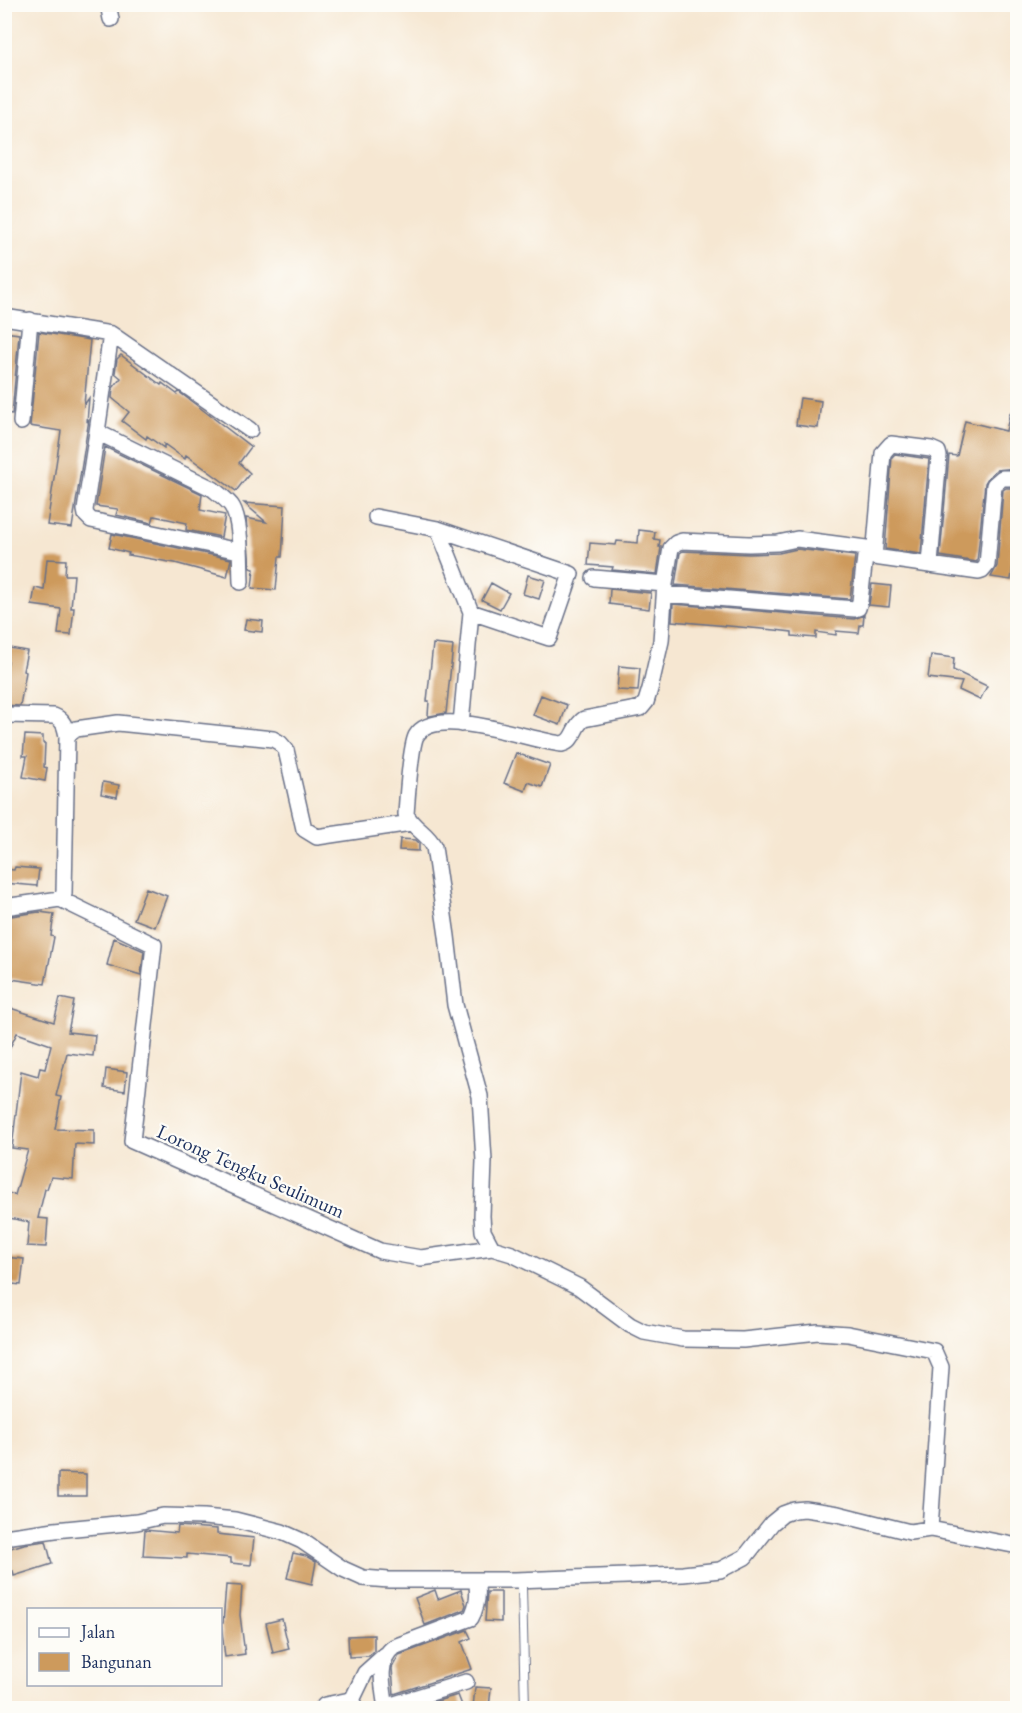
<svg xmlns="http://www.w3.org/2000/svg" width="1022" height="1713" font-family="'EB Garamond',serif">
  <rect width="100%" height="100%" fill="#fdfcf7"/>
  <filter id="ink" filterUnits="userSpaceOnUse"><feTurbulence type="fractalNoise" baseFrequency=".0167" numOctaves="2"/><feDisplacementMap in="SourceGraphic" scale="12" xChannelSelector="R" yChannelSelector="G"/><feConvolveMatrix kernelMatrix="1 2 1 2 8 2 1 2 1" color-interpolation-filters="sRGB"/></filter>
  <filter id="wash" filterUnits="userSpaceOnUse"><feTurbulence type="fractalNoise" baseFrequency=".008" numOctaves="4" result="noise"/><feDisplacementMap in="SourceGraphic" scale="24" xChannelSelector="R" yChannelSelector="G"/><feGaussianBlur stdDeviation="1.35" result="paint"/><feColorMatrix in="noise" values="0 0 0 0 0 0 0 0 0 0 0 0 0 0 0 0 0 1.4 0 .05"/><feComposite in="paint" operator="in"/></filter>
  <g filter="url(#wash)">
    <rect width="100%" height="100%" fill="#f6e7d2"/>
    <g id="blocks">
      <path fill="#cd9a5c" d="M4,332L19,334L12,414L4,413Z
        M39,332L90,340L84,405L89,398L87,422L89,419L72,528L47,525L61,431L30,426Z
        M121,355L161,385L162,383L177,394L179,392L199,407L251,447L239,463L250,473L236,491L186,455L185,459L164,444V448L147,436L146,439L122,421L129,412L112,398L113,388L121,378L115,373L117,359Z
        M800,398L821,401L818,428L796,425Z
        M965,421L1006,431L1008,422L1012,426L1017,428V468L996,470L988,478L985,483L977,562L940,556L949,455L957,456Z
        M105,447L202,494L200,510L225,515L221,537L186,530L187,523L154,516L152,523L116,515L118,509L96,506Z
        M895,454L929,459L921,554L885,549L892,457Z
        M1006,488H1017V533L1011,580L991,577L997,566L1003,490Z
        M244,503L285,506L283,542L282,557H279L276,590L252,588L254,569L250,568L246,518L266,522Z
        M639,530L655,532L654,539L660,540L659,547H661L657,574L612,570L613,567L588,565L590,543L616,545L617,541L638,543Z
        M112,534L231,559L227,577L175,563L128,555L129,553L109,548Z
        M797,549L855,556L850,599L675,585L680,553L683,551L749,554L779,553Z
        M47,559L66,560L65,575H74L71,608H74L71,635L58,634L61,609L32,605L35,588L44,590Z
        M528,575L545,580L539,599L523,594Z
        M491,583L509,593L500,609L482,600Z
        M872,584L891,586L889,607L869,605Z
        M610,589L651,593L649,609L609,604Z
        M673,604L854,619L864,615L863,625H860L859,633L836,631V635L816,632V638L792,636V632L775,630L672,621Z
        M246,619L263,621L262,632L244,630Z
        M433,644L453,646L446,713L430,716H428L429,701H427Z
        M4,647L27,651L23,671L26,672L20,706L4,705V678L8,662H4Z
        M931,655L954,658L953,670L987,686L980,700L959,690L962,682L928,678Z
        M619,666L640,668L638,691L617,690Z
        M541,695L567,705L560,725L533,715Z
        M25,735L43,736V743H45L44,767L47,768L45,781L23,777L27,756H23Z
        M516,753L550,765L542,787L528,782L525,791L504,783Z
        M103,782L119,785L117,797L101,794Z
        M400,839L416,840L419,843V851L399,850Z
        M15,867L39,869L37,886L4,883V869L14,870Z
        M146,888L167,896L155,927L134,919Z
        M39,912L54,914L51,936L54,937L45,984L4,978V917Z
        M114,938L144,951L141,975L107,965Z
        M60,998L74,1001L68,1032L95,1035L93,1056L67,1053L56,1096L61,1097L55,1129L94,1130V1145L75,1144L73,1179L51,1177L47,1189H45L38,1218L48,1219L46,1247L27,1246L29,1222L4,1217V1192L15,1195L28,1150L12,1148L21,1071L38,1076L40,1068L45,1069L51,1045L17,1033L4,1060V1006L54,1022Z
        M106,1069L127,1072L125,1091L104,1088Z
        M4,1257L24,1259L21,1285L4,1283Z
        M58,1473L86,1474V1496H58Z
        M178,1526L217,1529V1534L254,1538L251,1565L231,1563V1558L187,1554V1558L143,1556L145,1530L177,1533Z
        M46,1541L52,1564L14,1576L13,1571L4,1573V1550L24,1544Z
        M293,1553L306,1556L316,1562L312,1584L287,1578Z
        M226,1585L242,1586L240,1615L245,1654L225,1657L221,1623H223Z
        M435,1590L438,1599L461,1590L466,1605L464,1610L425,1625L415,1598Z
        M487,1592H501V1622L485,1621Z
        M282,1619L289,1649L273,1653L266,1623Z
        M467,1630L471,1638L462,1642L472,1669L394,1694L392,1668L399,1655Z
        M374,1635V1651L369,1656L349,1657L348,1636Z
        M475,1687L491,1688L489,1708H473Z
        M458,1695L463,1708H413Z"/>
    </g>
  </g>
  <g filter="url(#ink)">
    <use href="#blocks" fill-opacity="0" stroke="#686f87" stroke-width="1.5"/>
    <g fill="none" stroke-linecap="round" stroke-linejoin="round">
      <g stroke="#686f87" stroke-width="10">
        <path id="service" d="M516,1581L522,1587L525,1708"/>
      </g>
      <g stroke="#686f87" stroke-width="18">
        <path id="minor" d="M108,4L111,19
          M4,317L111,334L250,430
          M111,334L97,432L213,489C219,494 226,499 231,505C242,520 240,563 241,582
          M1017,418H1018
          M21,422L30,320
          M97,432L85,510L86,515L91,520L239,551
          M376,517L438,529L471,612L461,724
          M438,529L571,574L549,638L471,612
          M874,557L883,453L891,444L931,449L938,452L939,456L930,564
          M594,578L665,584
          M665,594L855,609L858,608L860,601L866,548
          M4,715L54,716C64,720 65,727 67,736L64,894L60,899
          M67,736L76,729L118,723L273,739L280,743L286,750L304,829L317,837L411,823
          M4,907L60,899L154,945L132,1141L380,1251L421,1258L492,1248
          M930,1529L941,1367L934,1351L848,1334L818,1332L743,1340L683,1339L644,1332L630,1325L579,1287L512,1254L492,1248L483,1231L482,1216L484,1161L480,1096L455,1005L447,936L434,847C428,833 412,828 406,814C407,799 411,746 416,736C435,703 533,742 562,744C575,741 573,726 584,719L641,708L646,702L650,689L661,641L665,584L671,548L676,543L682,541L749,544L778,543L797,539L866,548L874,557L979,572L982,571L987,565L994,485L1002,478H1018
          M4,1537L55,1530L137,1522L163,1516L204,1517L235,1520L282,1532L302,1541L343,1569L363,1578L389,1580H515L683,1574L720,1570L745,1557L772,1523L783,1514L794,1510L805,1509L838,1514L910,1532L930,1529L1018,1546
          M385,1707L466,1682
          M322,1708L325,1705L350,1700L353,1698L365,1673L385,1655
          M386,1708C383,1689 376,1659 394,1647L471,1618C478,1605 479,1594 476,1580"/>
      </g>
      <use href="#service" stroke="#fff" stroke-width="8"/>
      <use href="#minor" stroke="#fff" stroke-width="15"/>
    </g>
  </g>
  <g text-anchor="middle" dominant-baseline="central" stroke-width="4.5" stroke-linejoin="round" paint-order="stroke">
    <g font-size="20" fill="#1b2f5e" stroke="#fdfcf7">
      <text transform="translate(251 1171) rotate(24)">Lorong Tengku Seulimum</text>
    </g>
  </g>
  <rect width="1022" height="1713" fill="none" stroke="#fdfcf7" stroke-width="24"/>
  <rect x="27" y="1608" width="195" height="78" fill="#fdfcf7" stroke="#a3aaba" stroke-width="1.5"/>
  <rect x="39" y="1628" width="30" height="9" fill="#ffffff" stroke="#a3aaba" stroke-width="1.5"/>
  <text x="81" y="1638" font-size="18" fill="#1b2f5e">Jalan</text>
  <rect x="39" y="1653" width="30" height="18" fill="#cd9a5c" stroke="#a3aaba" stroke-width="1.5"/>
  <text x="81" y="1668" font-size="18" fill="#1b2f5e">Bangunan</text>
</svg>
